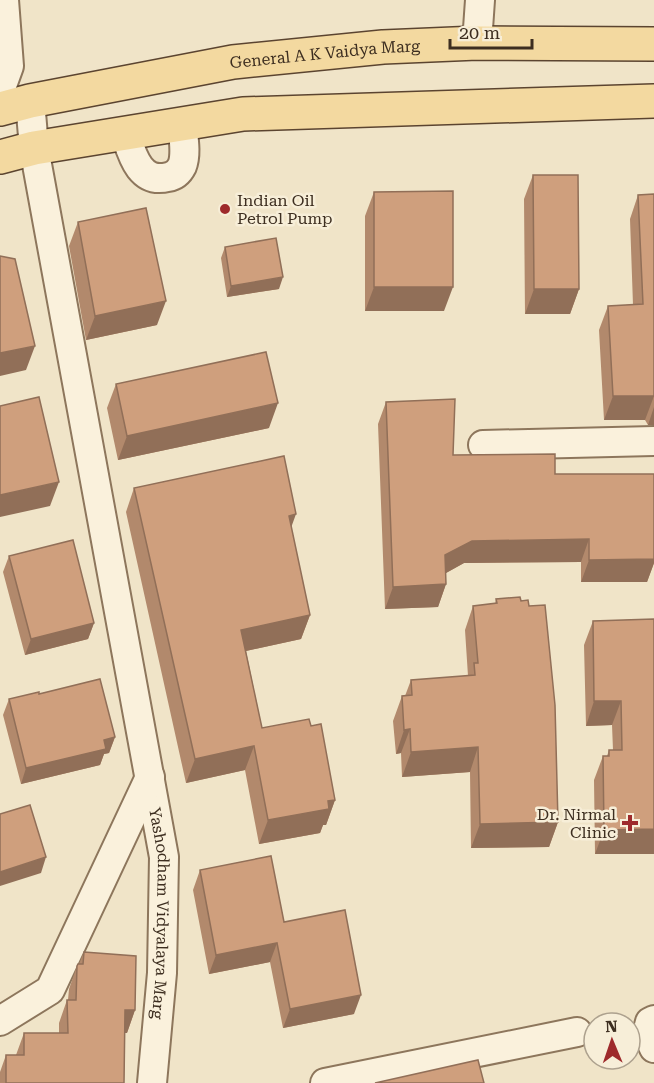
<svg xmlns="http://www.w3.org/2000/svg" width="654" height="1083" font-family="'Roboto Serif',serif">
  <rect width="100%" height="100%" fill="#f0e4c8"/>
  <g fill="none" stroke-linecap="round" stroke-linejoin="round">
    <g stroke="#8d765c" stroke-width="32">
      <g id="minor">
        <path d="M477,43L480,0"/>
        <path d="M0,91L9,66L4,0"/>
        <path id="s1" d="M30,101L34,148L164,857L162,973L152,1083"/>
        <path d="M125,133C132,154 139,184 168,177C174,176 179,172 182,166C187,154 183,135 182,123"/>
        <path d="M483,445L654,441"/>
        <path d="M654,1020L650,1022L647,1033L654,1048"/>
        <path d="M0,1021L50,990L150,777"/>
        <path d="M325,1083L577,1032"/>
      </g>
    </g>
    <g stroke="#5b4430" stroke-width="36">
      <g id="major">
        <path id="s2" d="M0,109L30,101L233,62L383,47L477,43L654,44"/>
        <path d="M0,157L34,148L243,114L654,101"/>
      </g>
    </g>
    <use href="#minor" stroke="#faf1dc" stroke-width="28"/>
    <use href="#major" stroke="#f3d9a0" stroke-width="33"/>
  </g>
  <path fill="#b2896c" d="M533,175L579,289L570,314H525L524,199Z
    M374,192L444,311H365V216Z
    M654,194V425H648L645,420H604L599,330L608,306L633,305L630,219L638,195Z
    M78,222L157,325L86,340L69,246Z
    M225,247L279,289L227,297L221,258Z
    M116,384L269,428L118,460L107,408Z
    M386,402L453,455L555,474H654V563L647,582H581V562L464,563L446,573V584L438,607L385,609L378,424Z
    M134,488L291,526L310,615L301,639L246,651L262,728L311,726L335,800L326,825H323L320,833L259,844L245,770L186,783L126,512Z
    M9,556L94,623L88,639L25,655L3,572Z
    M496,599L558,822L549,847L471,848L470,772L402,777L401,753L396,754L393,721L402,696H405L411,680L468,676L465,630L473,606L495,604Z
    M654,619V854H595L594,780L603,756H607L609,750H613L612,725L586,726L584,645L593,621Z
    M39,694L115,737L109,753L104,754L100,765L21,784L3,715L9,699Z
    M200,870L284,922L354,1014L283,1028L270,962L209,974L193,890Z
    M84,952L135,1010L127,1033H125L124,1083H0V1072L6,1055H16L24,1033H59V1023L67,1000H68L69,989L77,966L79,964Z"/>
  <path fill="#916f58" d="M283,277L279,289L227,297L231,286Z
    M374,287H453L444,311H365Z
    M534,289H579L570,314H525Z
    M166,301L157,325L86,340L95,316Z
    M35,346L26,370L0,376V353Z
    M613,396H654L645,420H604Z
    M278,403L269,428L118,460L127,436Z
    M654,407V425H648Z
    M59,482L50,506L0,517V495Z
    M296,514L287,539L289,516Z
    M589,539L581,562L464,563L437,578L445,555L472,541Z
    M654,559V563L647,582H581L589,560Z
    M446,584L438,607L385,609L393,587Z
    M310,615L301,639L232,654L241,630Z
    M94,623L88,639L25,655L31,639Z
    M594,701H621L612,725L586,726Z
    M410,729L401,753L396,754L404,730Z
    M115,737L109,753L104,754L100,765L21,784L26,768L104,740Z
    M254,746L245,770L186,783L195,759Z
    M478,747L470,772L402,777L411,752Z
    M335,800L326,825H323L320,833L259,844L268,820L328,801Z
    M558,822L549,847L471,848L480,824Z
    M654,829V854H595L604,830Z
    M46,857L41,873L0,886V872Z
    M277,943L270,962L209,974L216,955Z
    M361,995L354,1014L283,1028L290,1009Z
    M125,1010H135L127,1033H117Z"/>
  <path fill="#cf9f7d" stroke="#916f58" stroke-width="1.5" d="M533,175H578L579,289H534Z
    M453,191V287H374V192Z
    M654,194V396H613L608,306L643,304L638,195Z
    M146,208L166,301L95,316L78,222Z
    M276,238L283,277L231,286L225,247Z
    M0,256L15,259L35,346L0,353Z
    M266,352L278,403L127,436L116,384Z
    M39,397L59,482L0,495V406Z
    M455,399L453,455L555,454V474H654V559L589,560V539L472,541L445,555L446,584L393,587L386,402Z
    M284,456L296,514L289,516L310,615L241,630L262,728L309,719L311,726L321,724L335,800L328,801L329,809L268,820L254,746L195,759L134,488Z
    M73,540L94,623L31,639L9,556Z
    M520,597L521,601L528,600L529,606L545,605L555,705L558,822L480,824L478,747L411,752L410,729L404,730L402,696L412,695L411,680L475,675L474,663H478L473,606L497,603L496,599Z
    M654,619V829L604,830L603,756H609V750H622L621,701H594L593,621Z
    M100,679L115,737L104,740L106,749L26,768L9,699L39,692V694Z
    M30,805L46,857L0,872V814Z
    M271,856L284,922L345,910L361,995L290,1009L277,943L216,955L200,870Z
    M84,952L136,956L135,1010H125L124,1083H6V1055H24V1033H68L67,1000H76L77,966L78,964H83Z
    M478,1060L484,1083H375Z"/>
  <g fill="#9e2a2b" stroke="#f7eed8" stroke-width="2">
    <circle cx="225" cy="209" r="6"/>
    <path d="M627 814h6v6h6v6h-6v6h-6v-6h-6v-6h6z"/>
  </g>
  <g text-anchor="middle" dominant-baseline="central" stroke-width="5" stroke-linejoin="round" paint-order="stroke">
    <g font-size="16" fill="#3d2e20" stroke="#f7eed8">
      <text stroke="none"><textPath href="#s2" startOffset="330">General A K Vaidya Marg</textPath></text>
      <text stroke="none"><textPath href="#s1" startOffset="824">Yashodham Vidyalaya Marg</textPath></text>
    </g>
    <g font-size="16" fill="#3d2e20" stroke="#f7eed8" text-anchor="start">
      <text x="237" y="200">Indian Oil<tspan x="237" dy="18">Petrol Pump</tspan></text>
      <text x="616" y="814" text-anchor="end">Dr. Nirmal<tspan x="616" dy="18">Clinic</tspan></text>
    </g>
  </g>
  <g transform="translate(612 1041) rotate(358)"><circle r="28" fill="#f7eed8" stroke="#ada18e" stroke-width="1.5"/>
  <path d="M0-4.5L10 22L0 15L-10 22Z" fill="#9e2a2b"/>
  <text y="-9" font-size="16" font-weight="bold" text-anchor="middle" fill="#3d2e20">N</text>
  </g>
  <path d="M450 39v9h82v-9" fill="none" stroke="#3d2e20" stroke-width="3"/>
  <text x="459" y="39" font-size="18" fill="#3d2e20" stroke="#f7eed8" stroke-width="4.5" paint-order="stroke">20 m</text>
</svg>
